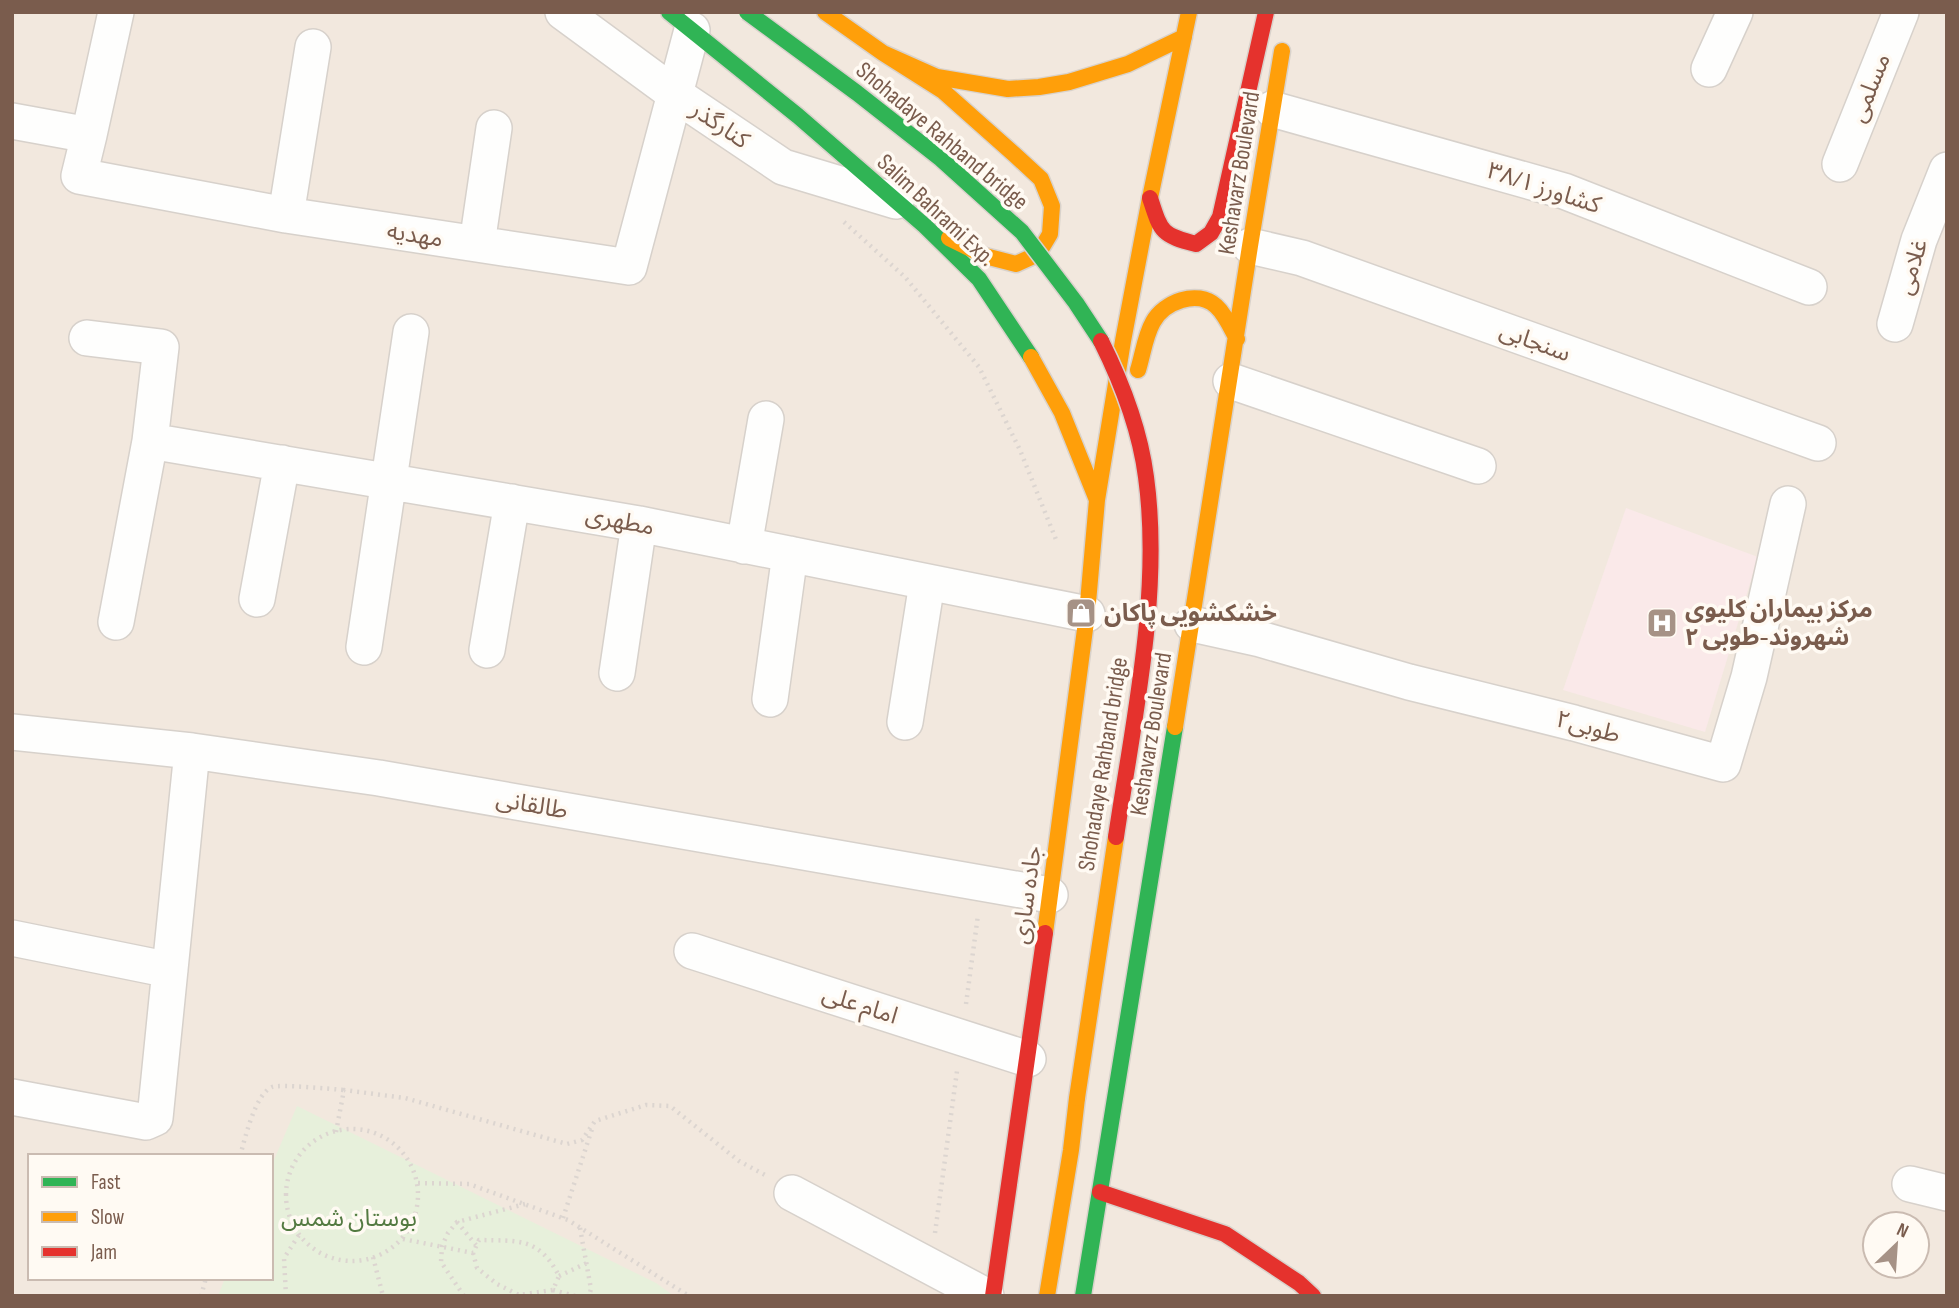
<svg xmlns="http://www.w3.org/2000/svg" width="1959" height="1308" font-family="'Sofia Sans Condensed','Noto Sans Arabic',sans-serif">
  <rect width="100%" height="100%" fill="#f9f5f0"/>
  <path fill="#f2e8de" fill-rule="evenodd" d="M12,12H1947V1296H12ZM30,1156H271V1278H30ZM1875,1224H1917V1266H1875Z"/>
  <path fill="#fae9e9" d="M1626,508L1758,557L1705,732L1563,690Z"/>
  <path fill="#e7f0db" d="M297,1106L656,1283L674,1296H218L225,1278H271V1167Z"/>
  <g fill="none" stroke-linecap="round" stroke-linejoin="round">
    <g stroke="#d7d1cb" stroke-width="38">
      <path id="street" d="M563,12L676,95L783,167L896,201
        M1709,69L1735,12
        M1272,109L1564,191L1809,287
        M12,121L89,135L79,176L286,215L629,267L692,30
        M89,135L116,12
        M1840,164L1901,12
        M286,215L313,47
        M477,244L494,128
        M1250,246L1302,258L1818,443
        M1895,324L1919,240L1947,170
        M87,338L161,347L150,441L116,622
        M1231,381L1478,466
        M150,441L639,524L1087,614
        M744,546L766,419
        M257,599L282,463
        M1192,624L1260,639L1409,682L1574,723L1723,764L1749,677L1788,504
        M364,647L411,332
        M487,650L512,502
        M617,673L639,524
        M770,699L790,554
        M905,722L927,583
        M12,732L192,751L379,778L1050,895
        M12,938L170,970
        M692,951L1028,1059
        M12,1097L146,1122L155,1118L192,751
        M1910,1184L1947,1193
        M792,1193L986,1296"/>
    </g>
    <g stroke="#d9d2cb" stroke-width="19">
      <path id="fast" d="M669,12L798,116L925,226L979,279L1031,357
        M1083,1296L1175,727"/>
    </g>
    <g stroke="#d9d2cb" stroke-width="19">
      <path id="slow" d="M825,12L883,53L937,77L1008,89L1039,87L1069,82L1128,64L1184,37
        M883,53L943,91L1015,155L1041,179L1052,206L1050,234L1038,254L1016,264L985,256L949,238
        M1250,246L1282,51
        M1031,357L1062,413L1097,500L1087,614L1045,933
        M1138,370C1143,354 1145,336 1153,322C1164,302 1197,289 1216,306C1225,314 1231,328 1237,339
        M1097,500L1123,341L1150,198L1189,12
        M1175,727L1250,246
        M1047,1296L1071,1150L1077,1098"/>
    </g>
    <g stroke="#d9d2cb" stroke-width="19">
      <path id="jam" d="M1150,198C1161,232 1161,235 1196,244L1211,233L1220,217L1266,12
        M1100,1192L1225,1234L1299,1283L1313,1296
        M993,1296L1045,933"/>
    </g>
    <path stroke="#dcd5d0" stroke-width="4.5" stroke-dasharray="2 5" stroke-linecap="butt" d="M844,222L905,277L979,367L1020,450L1057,542
      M966,1004L978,915
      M286 1195a66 66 0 1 1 132 0a66 66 0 1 1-132 0Z
      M336,1132L344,1090L405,1098L567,1144L582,1140L595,1121L646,1105L670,1106L739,1161L765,1175
      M240,1156C245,1139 255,1094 272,1087C280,1084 331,1089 344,1090
      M418,1183L469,1184L568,1220L689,1296
      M563,1218L592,1129
      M457,1222L476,1245
      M580,1228L591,1289L589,1296
      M935,1233L957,1071
      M403,1239L473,1253L479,1240C518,1241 539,1237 559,1276L553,1290L519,1295L497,1284L477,1268L473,1253
      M373,1257L383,1296
      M559,1276L587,1263
      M553,1290L575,1296
      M201,1296L206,1278
      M286,1296L284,1258L299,1235
      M464,1296L441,1262L442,1246L448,1233L457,1222L525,1204"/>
    <use href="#street" stroke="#fefefd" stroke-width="35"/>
    <use href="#fast" stroke="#30b455" stroke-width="16"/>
    <use href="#slow" stroke="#ff9f0a" stroke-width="16"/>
    <use href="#jam" stroke="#e5322d" stroke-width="16"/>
    <g stroke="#dad1cc" stroke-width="19" stroke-linecap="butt">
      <path id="fast-bridge" d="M747,12L857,93L941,159L1022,232L1076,303L1101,341"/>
    </g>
    <g stroke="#dad1cc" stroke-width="19" stroke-linecap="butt">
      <path id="slow-bridge" d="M1077,1098L1116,837"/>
    </g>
    <g stroke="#dad1cc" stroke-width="19" stroke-linecap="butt">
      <path id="jam-bridge" d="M1101,341C1122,383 1140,431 1146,477C1162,593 1133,722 1116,837"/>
    </g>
    <use href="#fast-bridge" stroke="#30b455" stroke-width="16"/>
    <use href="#slow-bridge" stroke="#ff9f0a" stroke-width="16"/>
    <use href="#jam-bridge" stroke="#e5322d" stroke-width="16"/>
  </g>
  <defs>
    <g id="shop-square" transform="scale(1.575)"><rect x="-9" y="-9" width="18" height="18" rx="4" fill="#a69286" stroke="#fffaf3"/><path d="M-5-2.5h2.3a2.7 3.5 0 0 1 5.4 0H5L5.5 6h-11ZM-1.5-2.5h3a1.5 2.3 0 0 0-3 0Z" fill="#fff"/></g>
    <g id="hospital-square" transform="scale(1.575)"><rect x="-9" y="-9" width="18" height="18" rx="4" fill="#a69286" stroke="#fffaf3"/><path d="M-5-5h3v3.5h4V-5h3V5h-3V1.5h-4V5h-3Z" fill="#fff"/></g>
  </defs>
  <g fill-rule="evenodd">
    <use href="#shop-square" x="1081" y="613"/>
    <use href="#hospital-square" x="1662" y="623"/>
  </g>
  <g text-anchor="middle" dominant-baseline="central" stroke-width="7" stroke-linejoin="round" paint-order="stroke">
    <g font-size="24" fill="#7a5c4d" stroke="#fffaf3">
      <text transform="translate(1870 88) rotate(-68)">مسلمی</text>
      <text transform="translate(720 125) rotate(34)">کنارگذر</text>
      <text transform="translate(942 136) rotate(40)">Shohadaye Rahband bridge</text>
      <text transform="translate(1239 173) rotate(-81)">Keshavarz Boulevard</text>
      <text transform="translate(1544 188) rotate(18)">کشاورز ۳۸/۱</text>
      <text transform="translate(936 210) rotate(43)">Salim Bahrami Exp.</text>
      <text transform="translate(415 235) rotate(9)">مهدیه</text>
      <text transform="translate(1912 267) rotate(-73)">غلامی</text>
      <text transform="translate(1535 342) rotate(20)">سنجابی</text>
      <text transform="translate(620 521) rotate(11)">مطهری</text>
      <text transform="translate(1588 727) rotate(15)">طوبی۲</text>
      <text transform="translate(1151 734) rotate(-81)">Keshavarz Boulevard</text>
      <text transform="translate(1103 764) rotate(-81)">Shohadaye Rahband bridge</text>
      <text transform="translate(532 805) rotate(10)">طالقانی</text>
      <text transform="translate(1027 895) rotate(-82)">جاده ساری</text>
      <text transform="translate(860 1005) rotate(18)">امام علی</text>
    </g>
    <g font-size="24" font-weight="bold" fill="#7a5c4d" stroke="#fffaf3" text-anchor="start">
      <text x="1685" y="609">مرکز بیماران کلیوی<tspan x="1685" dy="28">شهروند-طوبی ۲</tspan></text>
      <text x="1104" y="613">خشکشویی پاکان</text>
    </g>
    <g font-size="24" fill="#537a41" stroke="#fffaf3">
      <text x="349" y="1218">بوستان شمس</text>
    </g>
  </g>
  <rect width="1959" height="1308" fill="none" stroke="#7a5c4d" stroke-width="28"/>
  <rect x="28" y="1154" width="245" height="126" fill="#fffaf3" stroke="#cabbb1" stroke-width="2"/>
  <rect x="42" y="1177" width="35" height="10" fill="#30b455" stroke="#cabbb1" stroke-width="2"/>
  <text x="91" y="1189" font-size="21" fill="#7a5c4d">Fast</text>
  <rect x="42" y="1212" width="35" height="10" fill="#ff9f0a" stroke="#cabbb1" stroke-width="2"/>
  <text x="91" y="1224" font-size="21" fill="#7a5c4d">Slow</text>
  <rect x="42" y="1247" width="35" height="10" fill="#e5322d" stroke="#cabbb1" stroke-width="2"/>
  <text x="91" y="1259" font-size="21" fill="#7a5c4d">Jam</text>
  <g transform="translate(1896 1245) rotate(25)"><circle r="33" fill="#fffaf3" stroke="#cabbb1" stroke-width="2"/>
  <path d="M0-5L12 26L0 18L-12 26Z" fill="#a69286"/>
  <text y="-10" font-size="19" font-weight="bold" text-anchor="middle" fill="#7a5c4d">N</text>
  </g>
</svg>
